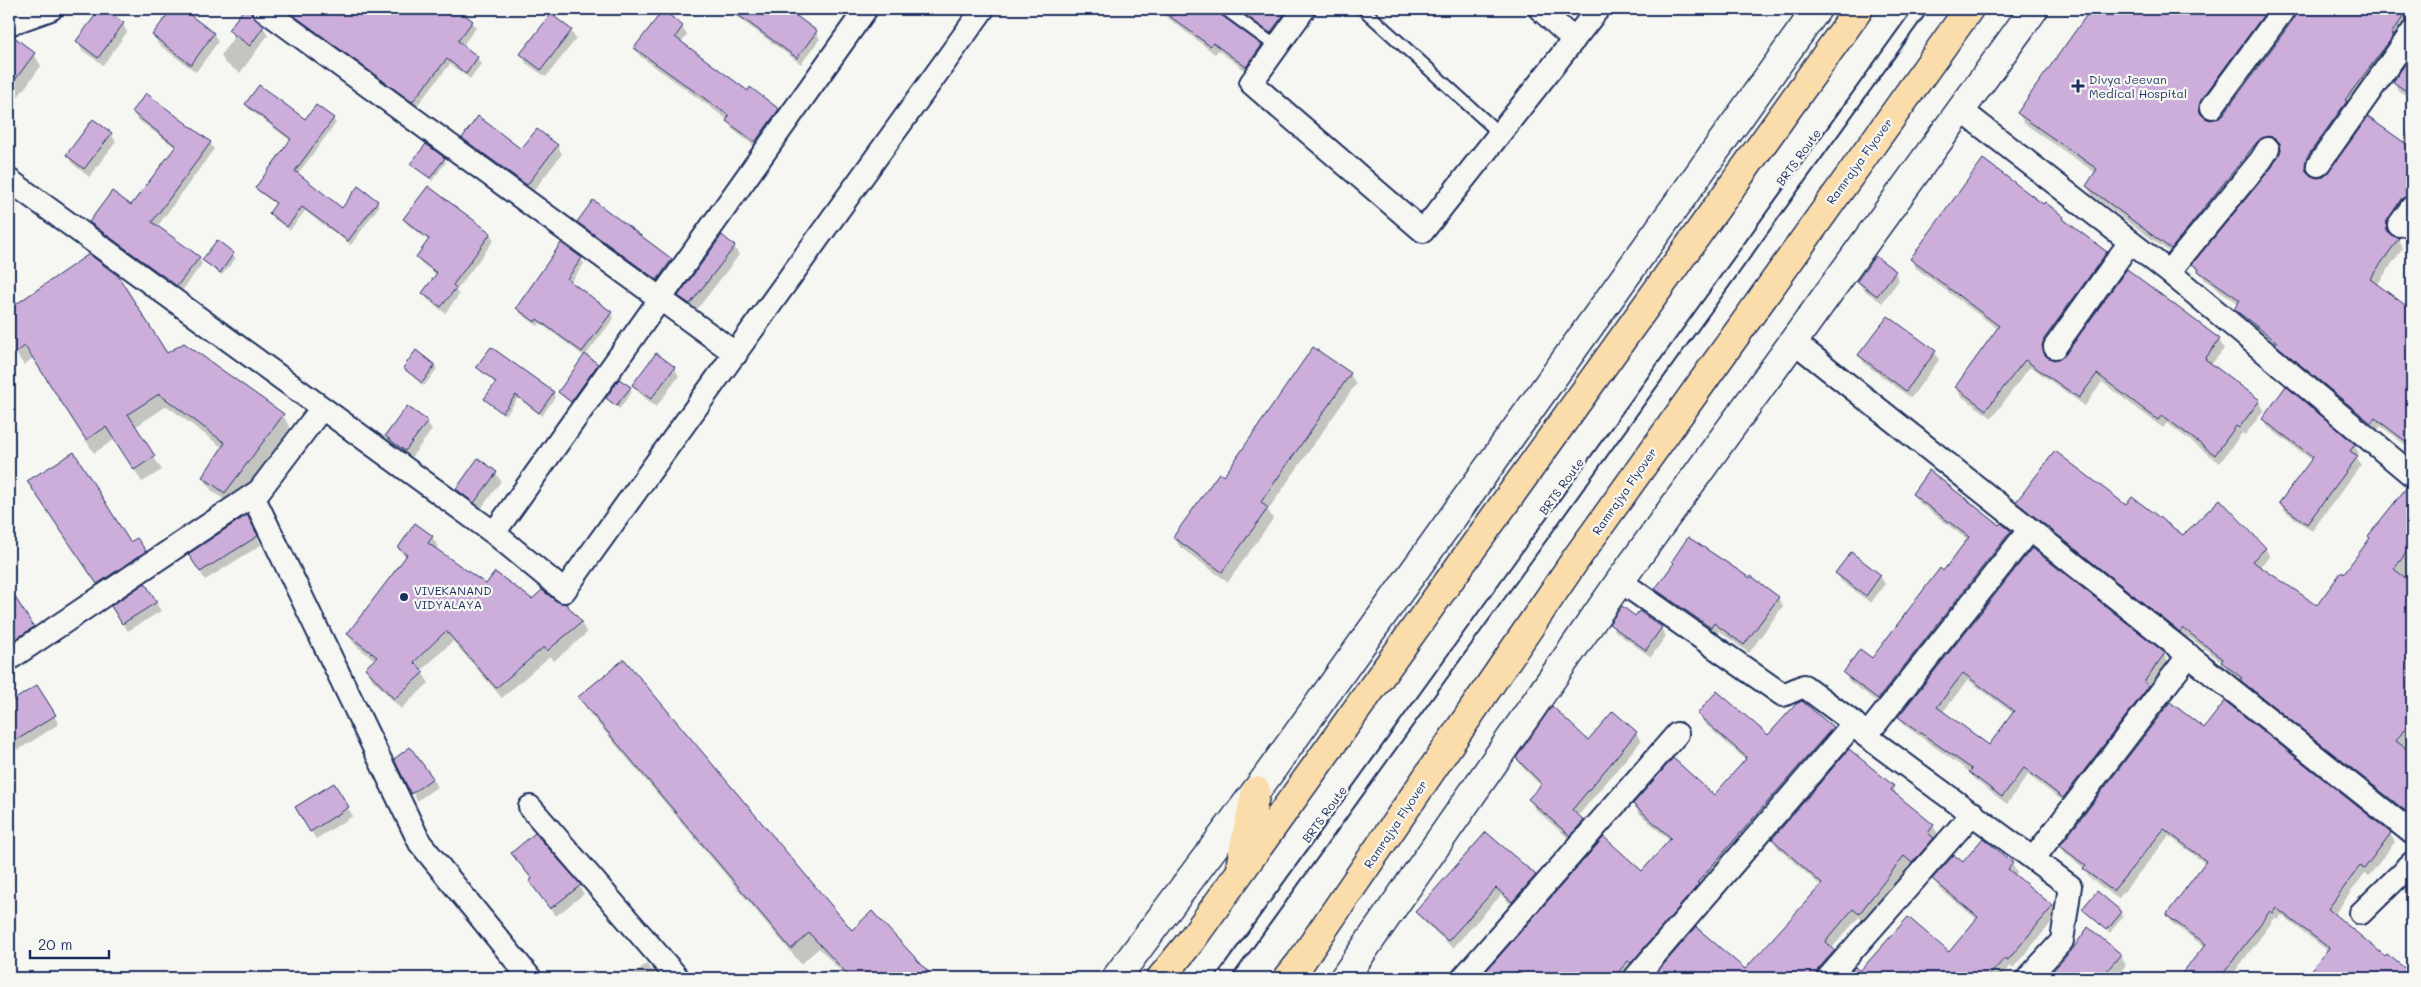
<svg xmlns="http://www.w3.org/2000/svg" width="2421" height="987" font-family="Mali,sans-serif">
  <rect width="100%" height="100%" fill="#f6f6f2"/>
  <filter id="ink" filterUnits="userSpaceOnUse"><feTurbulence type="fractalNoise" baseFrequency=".02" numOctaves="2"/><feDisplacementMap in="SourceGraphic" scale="10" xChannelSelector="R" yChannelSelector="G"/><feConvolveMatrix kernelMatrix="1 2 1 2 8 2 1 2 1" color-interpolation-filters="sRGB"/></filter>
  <g filter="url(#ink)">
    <path fill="#0003" fill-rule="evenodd" d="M101,9L123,24L127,32L103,65L82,50L77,41Z
      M174,9H180L214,34L218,42L196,72L158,44L154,36Z
      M246,9L254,20L263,27L268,35L240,73L225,63L221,55L234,37L230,30Z
      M281,9H455L472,22L476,28L462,46L477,58L481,64L470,79L450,64L416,107Z
      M726,9H804L797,18L816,32L820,39L801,64Z
      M1151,9H1298L1275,40L1223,14L1222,18L1261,46L1266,54L1251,75L1218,50L1215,54L1160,12L1159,15Z
      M2092,9H2280L2206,109L2205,119L2210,121L2223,116L2296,17L2297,9H2412V21L2312,167L2311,177L2316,179L2324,178L2402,142L2412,127V205L2393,227L2390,234L2391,237L2398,239L2403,248L2377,285L2412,311V450L2381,426L2376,432L2282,353L2279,348L2241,318L2235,309L2239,304L2205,280L2194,264L2273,168L2282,150V147L2274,144L2176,257L2092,195L2087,186L2096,173L2024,123L2019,114Z
      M682,27L687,35L681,43L748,93L778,110L783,118L760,150L732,129L728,120L640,56L635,48Z
      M571,31L576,39L546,77L526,63L521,54Z
      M9,38H13L34,54L41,66L9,109Z
      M2412,57V100L2400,91L2394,82Z
      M246,104L306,121L333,119L336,123L297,175L343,209L377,202L379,206L351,245L305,211L290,230L273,218L271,213L277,205L259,192L257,188L291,141L249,109Z
      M133,112L210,143L214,149L157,227L199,258L202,264L181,292L94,229L91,222L131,207L176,148L137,119Z
      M111,134L116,142L89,177L72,163L67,155Z
      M463,138L522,151L557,145L562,154L532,193L468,146Z
      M444,159L446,162L432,181L412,164Z
      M428,188L490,234L494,240L456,291L459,295L445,313L427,299L423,293L437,275L421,263L418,257L429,241L408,225L404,219Z
      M593,201L671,260L675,267L662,287L582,229L578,222Z
      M2043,206L2063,218L2067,223L2106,252L2111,261L2049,348L2048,359L2054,361L2219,340L2224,349L2211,365L2259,401L2264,410L2245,435L2242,433L2220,463L2167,423L2163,428L2102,382L2085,406L2033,368H2029L1992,418L1961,396L1956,387L1998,329L1916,268L1911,259Z
      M2412,229V243L2408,236Z
      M217,242L236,258L222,275L203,260Z
      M562,245L581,259L584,264L570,283L611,313L614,318L585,356L599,368L573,405L559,392L585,357L540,323L538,326L520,313L518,309Z
      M734,246L739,255L695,312L685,304L680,296Z
      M1895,272L1899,280L1882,303L1863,289L1858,281Z
      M9,289L18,304L167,355L283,415L290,428L233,506L211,490L203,477L223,448L167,406L135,427L162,470L142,482L115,439L94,453L33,358L24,365L9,343Z
      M1935,352L1939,360L1911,398L1865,364L1860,356Z
      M434,366L437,369L424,386L404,368Z
      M477,367L553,393L555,397L542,416L518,398L506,415L486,400V401L485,399L496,384Z
      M674,368L679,376L656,407L639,393L634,385Z
      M1350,374L1356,384L1268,510L1273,519L1228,582L1180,547L1174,537L1224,478Z
      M630,388L632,392L619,409L607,398Z
      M2263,419L2354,445L2359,453L2356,457L2361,465L2312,531L2285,511L2281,503L2312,460L2268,427Z
      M427,422L432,430L410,459L391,445L386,436Z
      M496,473L501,481L480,510L462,497L457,489Z
      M2407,488H2412V818L2247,689L2243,683L2228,671L2224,663L2189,637L2186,640L2023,511L2018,502L2127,506L2184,536L2265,548L2270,557L2259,567L2318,607L2345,574Z
      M33,490L130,544L137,540L149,560L103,592Z
      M1913,494L2000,526L2001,525L2010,532L2015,540L1883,706L1849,681L1845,673L1873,660L1968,540L1918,502Z
      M252,524L261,545L205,580L195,563Z
      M432,536L438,547L436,550L486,586L532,600L581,623L587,633L554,661L550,656L502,698L453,641L421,671L429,683L401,709L372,679L366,668L375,660L355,645L348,634L406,559L399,548Z
      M2032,549L2164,654L2168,662L2068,805L2028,775L2007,804L1975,780L1971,773L1904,725L1900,717ZM1968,680L2014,714L1989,747L1943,712Z
      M1837,573L1880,576L1885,584L1871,603L1841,581Z
      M1751,578L1778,598L1783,606L1749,653L1719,631L1716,635L1661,598L1656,589Z
      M145,585L161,611L128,631L117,615Z
      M16,602L37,636L9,655V607Z
      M1636,618L1661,628L1666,636L1651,657L1616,632L1611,624Z
      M37,687L59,724L18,750L9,735V705Z
      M580,697L852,932L872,913L932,978H847L819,948L801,964L589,713Z
      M1802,702L1832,728L1837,737L1626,978H1482L1604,839L1642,872L1670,841L1639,813L1634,805L1714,796L1746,760L1704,723L1699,714L1768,737Z
      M2205,730L2390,834L2395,842L2369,876L2365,873L2334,915L2385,958L2387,955L2412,978H2305L2328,951L2281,915L2278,920L2275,918L2231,977L2233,978H2180L2205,947L2172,923L2168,915L2206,864L2169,836L2118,899L2089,877L2085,869L2066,854L2061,846Z
      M1636,733L1641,741L1578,816L1588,829L1575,844L1534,808L1530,799L1541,786L1522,767L1517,758Z
      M1850,750L1893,787L1898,797L1933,826L1939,835L1918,871L1910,864L1864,922L1859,917L1831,949L1839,960L1823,978H1666L1704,935L1745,970L1821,886L1778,848L1773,839Z
      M396,759L432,778L437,787L417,801Z
      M333,785L353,816L316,839L301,816Z
      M1983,840L2012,864L2017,873L2015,876L2052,907L2057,916L2013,968L2010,966L2000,978H1847L1855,969L1860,973L1949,953L1978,920L1939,888L1934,879L1963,864Z
      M513,853L579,886L584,894L556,916L535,889L532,880Z
      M1535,876L1539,884L1517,910L1501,895L1453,948L1422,920L1417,912Z
      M2084,909L2121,913L2123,916L2110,933Z
      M2073,951L2120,955L2126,965L2115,978H2047Z
      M646,964L659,978H628Z"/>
    <path fill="#cdaedb" stroke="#1b2f5e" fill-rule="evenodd" d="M100,9H104L124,23L98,58L76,41Z
      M172,9H182L214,33L191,65L152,35Z
      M244,9H250L255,19L264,26L250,46L228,30Z
      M285,9H457L473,21L458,41L478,57L466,74L447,59L412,102Z
      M730,9H787L817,31L797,58Z
      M1160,9H1218L1221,15L1262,45L1246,67L1213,43L1210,46Z
      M1237,9H1288L1270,33Z
      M2091,9H2268L2201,100L2199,106L2200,113L2205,118L2211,120L2223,115L2295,17L2297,9H2409L2391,34L2394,35L2345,100L2347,101L2307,157L2305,164L2306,171L2311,176L2317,178L2324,177L2368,117L2412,148V194L2401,199L2386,223L2387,230L2391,235L2399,238L2370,279L2412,310V446L2375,418L2371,423L2275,344L2277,342L2234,309L2240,300L2198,271L2199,269L2192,264L2272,167L2281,150L2280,143L2275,138L2268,136L2257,142L2171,249L2086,186L2097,169L2017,113Z
      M663,10L683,26L675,37L748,91L750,87L779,109L755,142L726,121L729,116L634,48Z
      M551,14L572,30L541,70L520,54Z
      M13,36L35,53L9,88V37Z
      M2412,54V95L2393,82Z
      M259,85L305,119L316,105L334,118L295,171L342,208L358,186L378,201L348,241L302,207L287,227L269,213L276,203L255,188L291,139L245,104Z
      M146,93L211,142L152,222L200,257L177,286L89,222L112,191L131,205L176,146L132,112Z
      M478,116L521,149L537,129L558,145L527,185L462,138Z
      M93,119L112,133L84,169L66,155Z
      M426,144L445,158L430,178L410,164Z
      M1983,159L2043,204L2045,202L2064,217L2063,219L2107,252L2044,339L2042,346L2047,357L2054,360L2065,355L2127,269L2220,339L2205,359L2260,400L2239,428L2236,426L2215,455L2162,415L2158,420L2097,374L2079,398L2025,360L1986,410L1955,387L1999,326L1910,259Z
      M428,186L491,233L453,285L456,288L441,307L422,293L437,273L416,257L429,239L403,219Z
      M593,200L672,259L657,280L577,222Z
      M722,235L735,246L690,304L678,296Z
      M217,240L234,253L220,273L202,260Z
      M561,243L582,258L567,279L612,312L582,352L537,319L535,322L516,308Z
      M89,254L118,276L167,353L184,343L284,414L225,493L202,477L225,443L159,394L128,414L155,456L134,470L106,427L86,440L25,346L9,357V309Z
      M1875,256L1896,271L1877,296L1857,281Z
      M1888,316L1936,351L1906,391L1858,355Z
      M491,347L554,392L539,413L516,395L502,413L484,399L496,382L476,367Z
      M1313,347L1351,373L1261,502L1268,508L1222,572L1173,537L1219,473L1224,476Z
      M416,350L435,365L422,383L403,368Z
      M656,353L675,367L651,399L632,385Z
      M585,354L598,364L571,402L558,392Z
      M619,379L631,387L616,406L606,398Z
      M2286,386L2355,444L2350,451L2358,456L2307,524L2279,503L2313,457L2262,419Z
      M407,406L428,421L405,451L385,436Z
      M2055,451L2126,505L2132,497L2183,535L2220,499L2266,548L2252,561L2317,605L2342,571L2344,573L2370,538L2368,536L2407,487L2412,488V545L2394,569L2412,583V719L2396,741L2412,753V804L2407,812L2240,680L2242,678L2221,662L2223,659L2183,628L2180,632L2016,502Z
      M74,452L130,542L137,538L146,551L97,584L27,481Z
      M478,458L497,472L474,503L456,489Z
      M1929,470L1999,525L2001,523L2011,531L1878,699L1843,673L1860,649L1872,658L1940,568L1943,571L1969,537L1912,494Z
      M247,515L258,536L200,572L188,554Z
      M415,523L433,536L428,543L486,584L495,572L532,599L542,590L556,601L566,604L582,622L547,651L544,647L496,688L446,631L414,662L424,672L394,699L365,668L377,657L347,634L407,555L398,548Z
      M1688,537L1750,578L1751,576L1779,597L1744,645L1714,623L1711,628L1655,589L1674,563L1672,561Z
      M2032,548L2165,653L2144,682L2149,686L2063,798L2024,768L2002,797L1969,772L1972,769L1898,717ZM1963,673L2014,711L1989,745L1937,707Z
      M1851,552L1881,575L1866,596L1835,573Z
      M145,583L157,602L122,624L111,606Z
      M9,588L34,627L9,643Z
      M1622,606L1635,616L1639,611L1662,627L1646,650L1609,624Z
      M624,659L852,930L872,911L934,978H851L809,933L791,949L578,697Z
      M37,685L56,715L9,745V703Z
      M1717,691L1768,735L1796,704L1802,701L1833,727L1697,883L1699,884L1631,963L1628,961L1613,978H1480L1604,837L1642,871L1671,838L1633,804L1673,758L1714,795L1745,760L1746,757L1697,714Z
      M2225,701L2391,833L2364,869L2360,866L2328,909L2385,956L2387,954L2412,974V978H2304L2329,948L2276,908L2273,913L2270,911L2220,978H2178L2206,944L2166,915L2206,861L2164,829L2113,891L2083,869L2086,866L2060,846L2170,702L2204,728Z
      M1552,706L1588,740L1613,711L1637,732L1572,810L1584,820L1570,836L1528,799L1542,784L1516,758Z
      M410,747L433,778L411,794L394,759Z
      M1849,749L1894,786L1891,790L1934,825L1928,833L1934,838L1912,863L1904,856L1859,914L1853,909L1825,942L1835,950L1818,969L1815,978H1652L1696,927L1745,969L1822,884L1772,839Z
      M334,783L349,807L310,832L295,807Z
      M1486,832L1536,875L1512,902L1496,888L1448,941L1415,912Z
      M535,833L581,885L550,909L529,881L532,879L511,853Z
      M1983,838L2013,863L2008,869L2053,906L2008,960L2005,958L1987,978H1845L1855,967L1860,971L1908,917L1949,952L1978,917L1932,879L1954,855L1963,862Z
      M2097,891L2122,912L2107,930L2082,909Z
      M2088,927L2121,954L2101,978H2046L2072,950Z"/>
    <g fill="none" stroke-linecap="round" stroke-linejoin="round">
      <g stroke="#1b2f5e" stroke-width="15">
        <path id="lane" d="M1225,9L1277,47
          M1363,9L1500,134
          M1223,978L1921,9"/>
      </g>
      <g stroke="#1b2f5e" stroke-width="26">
        <path id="street" d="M263,9L736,354
          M1304,9L1251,83L1423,231L1598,9
          M1540,9L1574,40
          M9,24L51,9
          M2212,107L2284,9
          M1961,110L2169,272L2412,475
          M2318,165L2412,32
          M9,180L494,533L564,591L983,9
          M2399,225L2412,207
          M2169,272L2261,160L2268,149
          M1793,341L2412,833
          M2055,347L2130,242
          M253,496L420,843L530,978
          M494,533L866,9
          M1620,581L1783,695L1804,686L1854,723L1866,736L2070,886L2062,941L2028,978
          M9,659L259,491L322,408
          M1866,736L2030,529
          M530,807L678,978
          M2034,858L2189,655
          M2361,913L2412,863
          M1463,978L1677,734
          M1635,978L1854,723
          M1828,978L1973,813"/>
      </g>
      <g stroke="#1b2f5e" stroke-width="31">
        <path id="secondary" d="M1116,978L1265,779L1817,9
          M1344,978L1620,581L2034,9"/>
      </g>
      <g stroke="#1b2f5e" stroke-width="31">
        <path id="primary" d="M1241,862L1256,791
          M1161,978L1190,942L1859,9
          M1288,978L1300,963L1578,556L1969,9"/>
      </g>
      <use href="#lane" stroke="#f6f6f2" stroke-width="11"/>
      <use href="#street" stroke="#f6f6f2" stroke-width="22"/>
      <use href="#secondary" stroke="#f6f6f2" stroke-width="28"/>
      <use href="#primary" stroke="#faddab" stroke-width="28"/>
    </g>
  </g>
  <g fill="#1b2f5e" stroke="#f6f6f2" stroke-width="2">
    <path d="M2075.5 78.5h5v5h5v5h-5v5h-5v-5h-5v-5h5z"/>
    <circle cx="404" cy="597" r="5"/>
  </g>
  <g text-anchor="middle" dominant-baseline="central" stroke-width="4.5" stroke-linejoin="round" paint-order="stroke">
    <g font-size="12" fill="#1b2f5e" stroke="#f6f6f2" text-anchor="start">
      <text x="2089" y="79">Divya Jeevan<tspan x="2089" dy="14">Medical Hospital</tspan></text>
      <text x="414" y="590">VIVEKANAND<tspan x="414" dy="14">VIDYALAYA</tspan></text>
    </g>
    <g font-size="12" fill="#1b2f5e" stroke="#f6f6f2">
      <text transform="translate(1798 157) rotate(-54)">BRTS Route</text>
      <text transform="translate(1859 161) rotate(-54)">Ramrajya Flyover</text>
      <text transform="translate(1561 486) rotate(-54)">BRTS Route</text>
      <text transform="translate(1624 491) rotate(-55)">Ramrajya Flyover</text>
      <text transform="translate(1324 814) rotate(-54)">BRTS Route</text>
      <text transform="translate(1395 824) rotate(-56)">Ramrajya Flyover</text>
    </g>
  </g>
  <rect width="2421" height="987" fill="none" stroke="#f6f6f2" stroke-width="30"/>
  <rect x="15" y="15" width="2391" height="957" fill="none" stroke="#1b2f5e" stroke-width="2" filter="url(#ink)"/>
  <path d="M30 950v8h79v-8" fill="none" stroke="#1b2f5e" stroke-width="2.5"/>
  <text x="38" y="950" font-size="15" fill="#1b2f5e" stroke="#f6f6f2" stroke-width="4" paint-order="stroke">20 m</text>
</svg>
